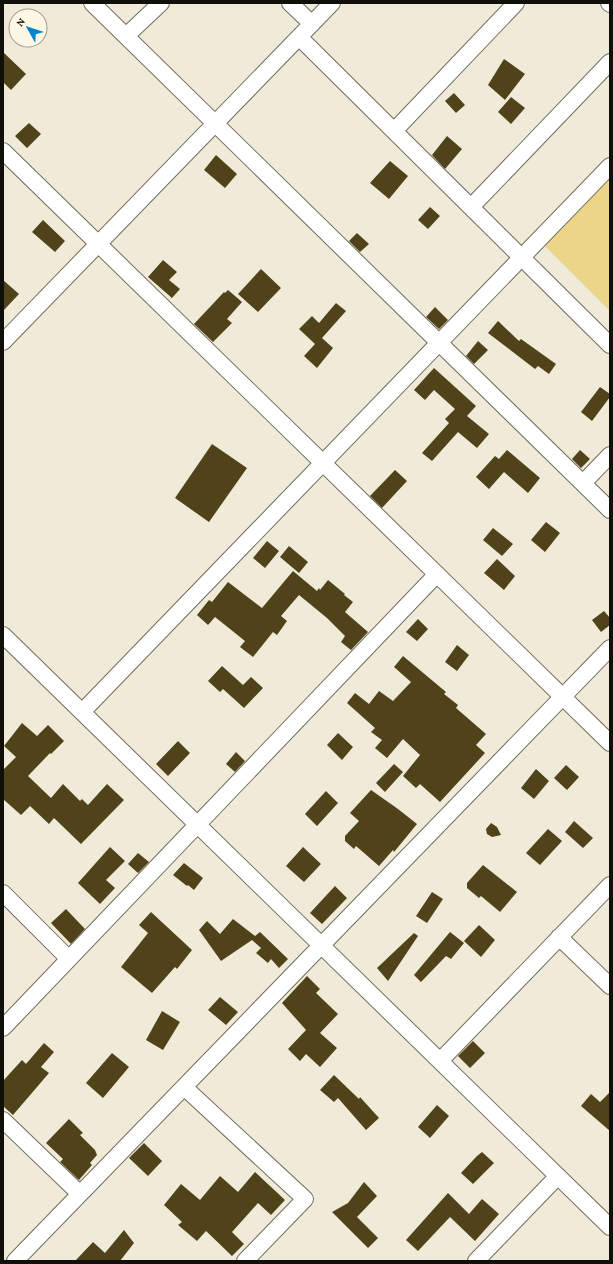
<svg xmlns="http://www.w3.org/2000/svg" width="613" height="1264" font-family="'Crimson Pro',serif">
  <rect width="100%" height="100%" fill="#f0ebd9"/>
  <path fill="#ecd488" d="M610,174V311L542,243Z"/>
  <path fill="#504319" d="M3,52L26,74L11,90L3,82Z
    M504,59L525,74L505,100L488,85Z
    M454,93L465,105L456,113L445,101Z
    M511,97L525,108L511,124L498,112Z
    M29,123L41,134L27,148L15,136Z
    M447,136L462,149L445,169L432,155Z
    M216,155L237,174L225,188L204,170Z
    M390,161L408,176L389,199L370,183Z
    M430,207L440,216L428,229L418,220Z
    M43,220L65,241L55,252L32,232Z
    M357,233L369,244L360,252L349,241Z
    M163,260L177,272L169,280L180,289L172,298L148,277Z
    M261,269L281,288L258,312L238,294Z
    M3,280L19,294L3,311Z
    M228,290L242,302L227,319L232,323L213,342L194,324L224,292L225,293Z
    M336,303L346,311L322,338L333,348L317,368L304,356L315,344L299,329L312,316L319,323Z
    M435,307L448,320L439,329L426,317Z
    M498,321L519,341L521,339L556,364L549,374L538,366L535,369L488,333Z
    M478,341L488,350L474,364L466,356Z
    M434,368L476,406L467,416L489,434L477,448L458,432L432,461L422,453L449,423L445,419L455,409L434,390L425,400L414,390Z
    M600,387L610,394V397L592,421L581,412Z
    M212,444L247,468L209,522L175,498Z
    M507,450L540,478L528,493L504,472L489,489L476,477L495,456L499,459Z
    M580,450L590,459L581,468L572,459Z
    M395,470L407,481L382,508L370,496Z
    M546,522L560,533L545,552L531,540Z
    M493,528L513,544L502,556L483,540Z
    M267,541L279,551L265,568L253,558Z
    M289,546L308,562L299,573L280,557Z
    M497,559L515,576L504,590L484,573Z
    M293,571L317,591L319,588L320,590L328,580L345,594L344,595L353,602L345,612L368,632L351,650L341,642L345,636L327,618L299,595L281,616L287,621L277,635L273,632L253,657L240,647L245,641L215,617L208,625L197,615L209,600L212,602L228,582L262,608Z
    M604,611L610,618V625L601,632L592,620Z
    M418,619L428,629L417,641L406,632Z
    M457,645L469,655L457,671L445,662Z
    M403,656L446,692L444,694L458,705L456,708L486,734L476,745L485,753L440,802L420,784L416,788L403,776L420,755L403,739L387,758L375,748L382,740L371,732L375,728L347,703L355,693L369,704L379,691L393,701L411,682L394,667Z
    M222,666L243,685L251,677L263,688L244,708L223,689L220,692L208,681Z
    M22,723L37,736L48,725L64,741L51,754L50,753L28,776L51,798L63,784L80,801L82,799L88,805L107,784L124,800L81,844L54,818L49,824L30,806L21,815L3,799V770L16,757L4,746Z
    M338,733L353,747L342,760L327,745Z
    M178,741L190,753L168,776L156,764Z
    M236,752L245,761L235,772L226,764Z
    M394,764L403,772L385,792L376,783Z
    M566,765L579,777L567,790L554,778Z
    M536,769L549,781L534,799L521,788Z
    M371,790L398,809L417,824L394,852L393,850L379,866L356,846L354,849L345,841V836L359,821L350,813Z
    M326,791L338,803L317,826L305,814Z
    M574,821L593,838L583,848L565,832Z
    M491,823L497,827L501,835L492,837L487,834L486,829Z
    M548,829L562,841L540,865L526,853Z
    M110,847L125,861L106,880L115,888L100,904L78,883Z
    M303,847L321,864L304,882L286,866Z
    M138,853L149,862L138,873L128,864Z
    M184,863L203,878L194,890L188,885L187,886L173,875Z
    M483,865L517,892L500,912L481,896L479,898L467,888V883Z
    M335,886L347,898L322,924L310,913Z
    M432,892L443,899L427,923L416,916Z
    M66,909L85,929L71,944L51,923Z
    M151,912L192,950L177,969L175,967L152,993L121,967L148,933L139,925Z
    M233,919L255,936L260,932L288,959L279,968L271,959L268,963L256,953L261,948L252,940L221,961L199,930L207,921L220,934Z
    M479,925L495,940L481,957L464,941Z
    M450,932L464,943L451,959L446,956L421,982L414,975Z
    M414,933L418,936L388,981L377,968Z
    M307,976L320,989L316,993L338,1014L320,1033L337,1048L320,1067L306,1054L300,1061L288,1049L306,1030L282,1003Z
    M220,997L238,1012L226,1025L208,1010Z
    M162,1011L180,1022L163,1050L146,1040Z
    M473,1041L485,1053L470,1068L458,1056Z
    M44,1043L54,1052L41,1067L49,1073L13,1115L3,1106V1081L22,1060L26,1064Z
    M112,1053L129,1067L103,1098L86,1083Z
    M334,1075L359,1099L360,1097L379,1118L366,1130L338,1098L334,1102L320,1090Z
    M610,1092V1131L581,1106L591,1094L600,1102Z
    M437,1105L449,1116L430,1138L418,1127Z
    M69,1119L83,1133L80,1135L95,1150L97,1155L90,1163L92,1165L79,1180L60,1162L63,1159L46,1143Z
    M144,1143L162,1161L148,1176L129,1158Z
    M482,1152L494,1163L473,1184L461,1173L477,1156Z
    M255,1172L285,1200L271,1215L258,1203L232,1232L244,1244L232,1256L206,1231L197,1241L178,1225L182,1222L164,1205L181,1184L200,1200L220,1176L238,1192Z
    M364,1182L377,1196L357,1217L378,1238L368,1248L332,1212L348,1203Z
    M448,1193L469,1214L482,1199L499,1214L475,1241L450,1217L418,1251L406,1240Z
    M124,1230L134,1243L120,1261H75L93,1242L105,1253Z"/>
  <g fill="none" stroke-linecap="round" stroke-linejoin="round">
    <g stroke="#706c5c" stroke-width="18">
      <path id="minor" d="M92,3L610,510
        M290,3L312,24
        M609,3L610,4
        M126,36L161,3
        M299,37L610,345
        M394,131L516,3
        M3,151L610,743
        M471,207L610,62
        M3,342L332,3
        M583,483L610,455
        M3,635L610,1227
        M82,712L610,166
        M3,893L69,959
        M559,937L610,986
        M3,1028L437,574
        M440,1061L610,885
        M184,1087L305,1199L245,1261
        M3,1120L80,1194
        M15,1261L610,648
        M476,1261L558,1176"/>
    </g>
    <use href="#minor" stroke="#fff" stroke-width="16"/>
  </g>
  <rect width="613" height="1264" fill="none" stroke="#110f09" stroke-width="8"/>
  <g transform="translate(28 28) rotate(309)"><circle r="19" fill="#fdf8e6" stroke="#9f9b8e"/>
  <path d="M0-3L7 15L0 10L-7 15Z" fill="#0085cc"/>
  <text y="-6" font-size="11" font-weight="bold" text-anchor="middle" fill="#110f09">N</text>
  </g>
</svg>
